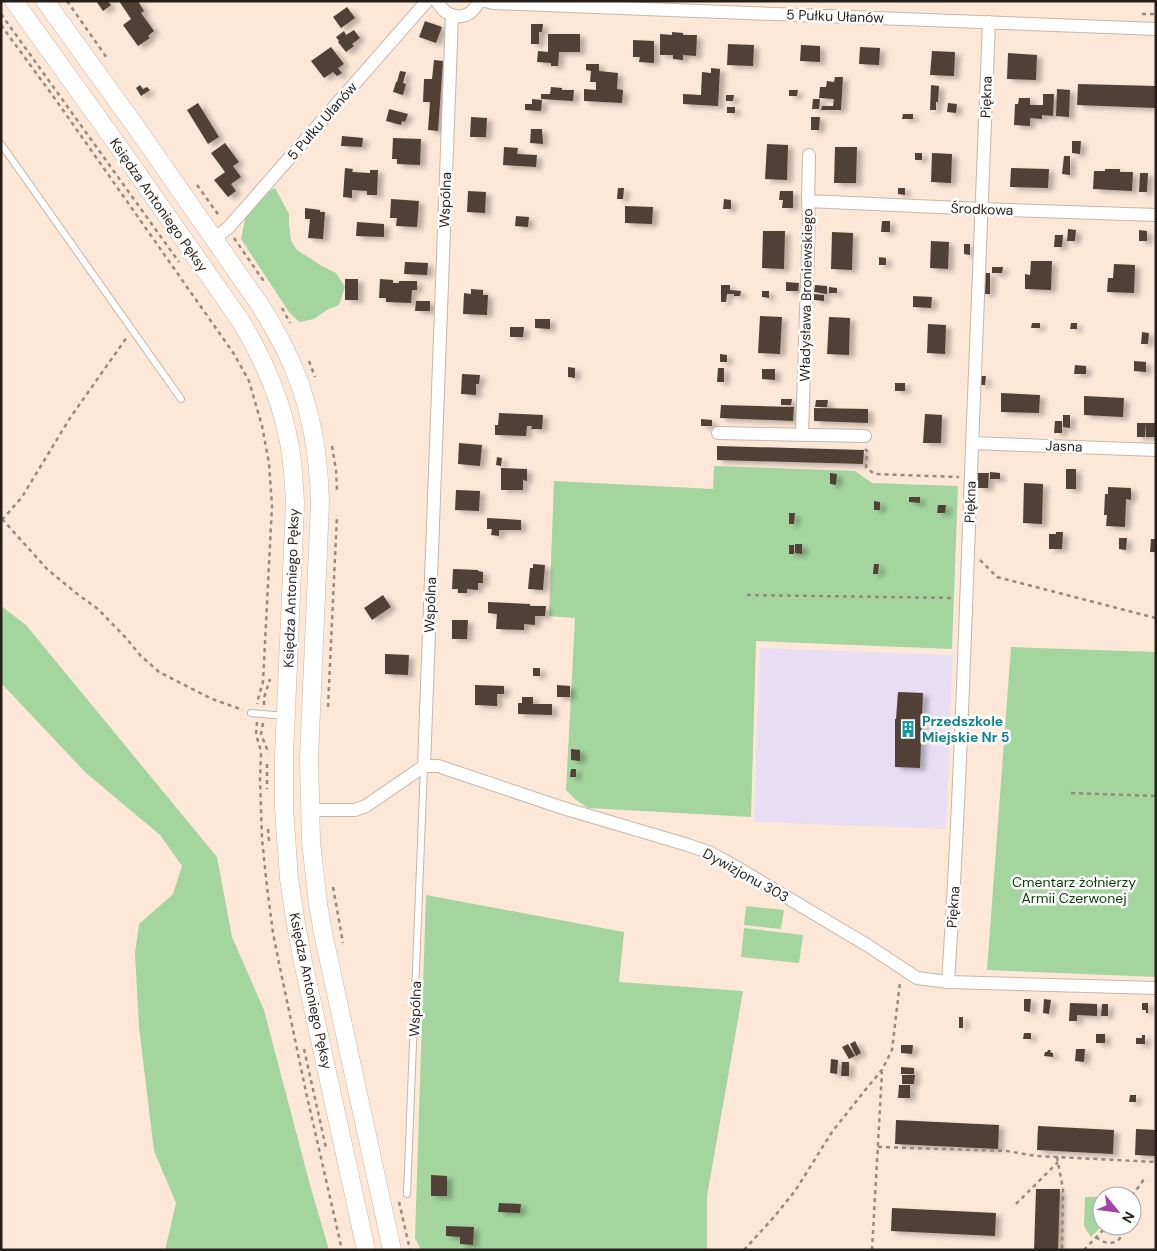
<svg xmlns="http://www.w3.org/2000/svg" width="1157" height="1251" font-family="'DM Sans',sans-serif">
  <defs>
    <filter id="shadow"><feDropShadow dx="5.5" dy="3" stdDeviation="2.5" flood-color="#0004"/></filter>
  </defs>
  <rect width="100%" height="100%" fill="#fde8d8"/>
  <path fill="#e7def3" d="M760,648L953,655L946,829L754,822Z"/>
  <path fill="#a4d59f" d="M275,188L289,214V223L291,241L297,250L322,266L336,273L345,287L339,305L327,310L314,319L299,322L289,312L241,239L246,215L269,191Z
    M714,466L855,471L872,483L958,486L952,649L756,641L751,817L588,808L576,800L566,790L575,618L549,616L554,481L713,489Z
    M1,606L26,625L217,857L232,937L264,1010L310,1185L329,1250H165L176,1203L154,1151L139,1027L135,953L139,924L173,894L182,866L160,835L86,773L1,683Z
    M1011,647L1156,652V977L987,970Z
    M426,895L624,932L619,982L743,991L707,1196V1250H421L415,1238Z
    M746,906L784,910L781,929L744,925Z
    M744,928L803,935L799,963L741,957Z
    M1085,1197H1102V1226L1091,1237L1084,1226Z"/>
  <path fill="#514134" filter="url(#shadow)" d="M96,1H108L111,5L103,11Z
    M119,1H138L144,11L141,13L154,31L148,36L150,38L138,46L123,25L131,19Z
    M347,7L355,18L341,28L333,17Z
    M425,21L442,27L436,43L419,37Z
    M531,24H543L542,32H539V44H531Z
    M354,30L360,38L352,44L354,46L346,52L338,42L339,41L336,37L344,31L346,35Z
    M672,32L683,33V35H697L696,56L683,55V60L673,59V55H660V34L672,35Z
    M548,34H580V52H559L558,66H551V63L537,62L538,51L548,52Z
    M633,40L654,41V63L639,62L640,57H633Z
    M728,44L754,45L753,66L727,65Z
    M801,45L820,46V62L800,61Z
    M331,47L344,64L338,68L342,73L337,76L333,72L324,78L311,61Z
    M860,47L880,48L879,65L859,64Z
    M932,51L955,52L954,76L930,75Z
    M1008,53L1037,55L1036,80L1007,79Z
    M434,60L443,61L438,131L428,130L430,102H423L424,79H432Z
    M586,64H599V71L618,73L617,89L623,90L622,103L584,101V89L596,90V82H590L591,71L586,70Z
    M711,68L720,69L718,106L683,104V94L701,95L702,72L711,73Z
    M400,71L406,72L403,83L406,84L403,95L393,92L396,82H397Z
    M835,77H843L841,110H821L822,106H833L834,99L819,98L820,87H826L827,81L834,82Z
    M1078,84L1156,86V108L1077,105Z
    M140,85L143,89L147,87L150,90L141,96L136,88Z
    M931,85L939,86L938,102H936V110H930Z
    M551,87L562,88V90H574L573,101L541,99V94H550Z
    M1057,89L1070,90L1069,117L1056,116Z
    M789,90H798L797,96H789Z
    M1043,94H1054L1053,116L1042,115V119L1030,118V126L1014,125L1015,104H1018L1019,98H1030V105H1043Z
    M726,95H734L733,101H726Z
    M532,99L542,100L541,111L525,110V104H532Z
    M813,99H820L819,109H812Z
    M198,103L219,137L208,144L187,110Z
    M948,103L957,104L956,113L947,112Z
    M727,107H735V113H727Z
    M389,109L408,114L405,122L402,121L401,125L386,121Z
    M903,114H913V119H902Z
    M471,117L487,118L486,137H470Z
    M811,117H820L819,130H811Z
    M531,129H542L543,144L530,143Z
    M342,136L363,138L362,147L341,146Z
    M393,138L421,139L420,165L397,164V159H392Z
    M1072,141H1081L1080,154L1072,153Z
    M225,143L239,162L233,166L241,177L231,184L236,191L228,197L214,180L225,172L211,153Z
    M767,144L788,145L787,180L765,179Z
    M504,147L518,148L517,154L537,155L536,167L503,165Z
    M835,147H857L856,183H834Z
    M915,153H922V160H915Z
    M932,153L952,154L951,183L931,182Z
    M1064,156H1070V175L1062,174Z
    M345,168L353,169L352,172L370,173V170H378L377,195H367V191L352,190V198L343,197Z
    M1011,168L1049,169L1048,188L1010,187Z
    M1105,169H1120V172H1133L1132,191L1093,189L1094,171H1105Z
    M1140,173H1148L1147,192H1139Z
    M618,188H624L623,199H617Z
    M898,188H905V195L898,194Z
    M468,191L486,192L485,213L467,212Z
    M780,191H793V208H782L783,200H779Z
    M391,199L419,201L417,227L396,226L397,218H390Z
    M724,199L731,200V209H723Z
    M625,206L653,207L652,224L625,223Z
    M305,208L320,210V212H325L323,239L308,238L310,219H305Z
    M516,216L529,217L528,227L515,226Z
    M882,221H890V232H881Z
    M357,222L384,224V237L356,236Z
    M1068,229L1076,230L1075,241H1067Z
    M1139,230L1147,231V241H1139Z
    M763,231H785L784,269L762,268Z
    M832,232L853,233L852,270L831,269Z
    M1055,235H1063L1062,247H1054Z
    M931,241L949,242L948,269L930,268Z
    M964,244H970V255L964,254Z
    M879,257L886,258V265H879Z
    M1031,261H1052L1051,290L1025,289V274L1030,275Z
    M405,262L428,263L427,275L404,274Z
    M1114,264L1135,265L1134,293L1107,292L1108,278H1113Z
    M992,267H1003L1002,273H992Z
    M984,273H990V294H983Z
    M345,279H358V300H345Z
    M380,279L393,280V283H399V281H417V290H412L411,303L386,302V298H379Z
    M786,282L799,283L798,291H786Z
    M721,285H730V290L741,291L740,296H734V294H727L726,302H721Z
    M815,285L827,286V294L814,292Z
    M829,287L837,288V293H829Z
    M471,289L483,290V295H488L487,315L463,314L464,293L471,294Z
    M762,291H769V298L762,297Z
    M814,294L824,295V301L814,300Z
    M913,296L932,297L931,308L913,307Z
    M416,301H430V311H415Z
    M760,316L782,317L780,354L758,353Z
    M829,317L850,318L849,355L827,354Z
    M535,319H550V329L535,328Z
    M1032,323H1040V328H1031Z
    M1071,323H1077V329H1070Z
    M928,324L946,325L945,354L927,353Z
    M510,327H524L523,337H510Z
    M1142,332L1149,333L1148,344H1141Z
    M720,354L727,355V362H720Z
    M1134,361L1146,362V372L1134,371Z
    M1075,365L1086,366V374H1074Z
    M568,367L575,368V378L568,377Z
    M718,368H724V382H717Z
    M762,369H775V380L762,379Z
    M462,374L480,375L479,384H476V395L461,394Z
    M980,376H986L985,385H980Z
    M895,383H905V391H895Z
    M1001,393L1040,395L1039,413L1001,412Z
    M1084,396L1124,398L1123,417L1084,415Z
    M781,399H792L791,405H781Z
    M816,400H828L827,407H815Z
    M721,405L794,407L793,421L720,418Z
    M814,408L868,409V423L814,421Z
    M499,413L543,415L542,429H531L532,426H527L526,436L495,435V425H498Z
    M925,414L942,415L941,443H923Z
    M1063,415H1070V428L1063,427Z
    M701,419L712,420V426H701Z
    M1055,421H1062V433H1054Z
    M1137,423H1146L1145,437H1137Z
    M1146,423H1156L1155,437H1146Z
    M459,443L482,445L480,466L458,464Z
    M717,446L864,450L863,464L717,460Z
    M497,457L502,458L501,466L496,465Z
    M501,468L527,469V481L523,480V490H501Z
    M1066,469H1076V489H1066Z
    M990,472L1000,473V479H990Z
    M830,473L837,474L836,485L830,484Z
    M978,473H989L988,488H978Z
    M1024,483L1043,484L1042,524L1023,523Z
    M1108,487L1131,488V500L1126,499L1125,527L1106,526L1107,515H1104L1105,494H1108Z
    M456,490L480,491L479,511L455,510Z
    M909,497H920V503L909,502Z
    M874,501L880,502V510H874Z
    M938,505H946L945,513H937Z
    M789,513H795L794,524H789Z
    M487,518L521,520V530H499V536L491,535L492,529H487Z
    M1056,532H1063L1062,549H1049V534H1056Z
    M1119,538H1127L1126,550L1119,549Z
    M1151,539H1156V552H1150Z
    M795,544H802V554L795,553Z
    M789,545H794V554H789Z
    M533,564L545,565L543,590L528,589L530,568H533Z
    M874,564H879L878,574H873Z
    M453,569L478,570V571L483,572V583H478V590L467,589V593H458V589H452Z
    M383,595L391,607L372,620L364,608Z
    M488,602L530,604V606H546L545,616H535V625L524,624V630L496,629L497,614L488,613Z
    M452,620H468L467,639H452Z
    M385,654L409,655L408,675L385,674Z
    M533,668H540V676H533Z
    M475,685L504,686V694H497V706L475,705Z
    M557,685L570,686V697H557Z
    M898,692L923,693L920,768L895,767V719H896Z
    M522,697H533V704H552V715L518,714V703H522Z
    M571,749L580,750V761L571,760Z
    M571,769H576V777H570Z
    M1024,999H1031L1030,1012L1024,1011Z
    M1044,999L1051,1000L1049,1014L1043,1013Z
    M1070,1003L1097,1004V1016L1077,1015V1021H1069Z
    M1142,1003H1148V1013H1146V1010H1142Z
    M1102,1004H1108V1016H1101Z
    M959,1017H963V1028H959Z
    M1024,1033H1031V1039H1023Z
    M1096,1034H1105V1043H1096Z
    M1142,1035H1145V1044H1136V1038H1142Z
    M855,1041L861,1053L856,1056L850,1044Z
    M848,1044L855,1056L849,1059L842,1047Z
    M901,1045H913L912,1054L901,1053Z
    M1076,1049H1085L1084,1062L1075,1061Z
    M1048,1050H1051L1050,1052L1053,1053V1057L1044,1056L1045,1052H1047Z
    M831,1059L838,1060L837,1074L830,1073Z
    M842,1062H849V1076H841Z
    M901,1067L914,1068V1074H901Z
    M902,1075H915L914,1084H902Z
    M899,1085H910V1098H898Z
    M1130,1095H1136V1102H1129Z
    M896,1120L999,1125L998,1149L895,1144Z
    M1038,1126L1114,1130L1113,1154L1037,1150Z
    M1136,1129L1156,1130V1156L1135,1155Z
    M431,1175L447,1176V1196H431Z
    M1036,1189H1060L1058,1250H1034Z
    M499,1203L521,1204L520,1213L498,1212Z
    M892,1208L996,1213L995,1236L891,1231Z
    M446,1226L474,1227L473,1245L460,1244V1237L446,1236Z"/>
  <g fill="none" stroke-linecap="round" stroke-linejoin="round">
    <g stroke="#c8b5a6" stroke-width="8">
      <path id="service" d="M1,144L181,399
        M251,713L285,716
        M407,1194L424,767"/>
    </g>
    <g stroke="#c8b5a6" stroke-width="14">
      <path id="minor" d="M437,1C447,21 470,22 479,1
        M485,1L493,3L1156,29
        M808,201L981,209L1156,215
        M214,239L228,228L427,1
        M718,433L865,436
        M802,435L809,219L808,201L809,155
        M972,443L1156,450
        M424,766L452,15
        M309,810H355L366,806L424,766H438L563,808L688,845L711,853L736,867L867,945L917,978L948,982L1156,988
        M948,982C960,803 965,625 972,447C977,305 984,164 989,22"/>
    </g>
    <g stroke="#c8b5a6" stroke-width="19">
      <path id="secondary" d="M14,1L116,143L240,320C263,358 281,398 289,442C293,462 294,482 295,503L284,756V808L289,879L296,924L303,962L366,1250
        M45,1L136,127L260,305C273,326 285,347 294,369C312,412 319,458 320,503L309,758L311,842L318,904L323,933L392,1250"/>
    </g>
    <path stroke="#97897d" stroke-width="2.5" stroke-dasharray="4 4" stroke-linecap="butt" d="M67,1L107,58
      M1,14L179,262
      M1142,14H1156
      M1,25L58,103L234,354L249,381L262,426L269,463L272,506L263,682L258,699L257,704
      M197,185L220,217
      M234,238L265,283
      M282,308L290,323
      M309,361L315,377
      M332,446L336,470L337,490
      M865,449L867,451L866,467L874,474L959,477
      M2,519L47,569L76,593L98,609L126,638L140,655L159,672L212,699L243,710
      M2,520L22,497L70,418L127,337
      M980,560L997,577L1156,618
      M747,595L955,598
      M264,705V698L270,679
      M328,707L337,515
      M257,722L256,734L260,748L261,755L260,779L262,839L267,887L273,933L279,963L306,1092L342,1250
      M263,723L261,734L267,749V754
      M267,764V789
      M1071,793L1156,796
      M268,829L269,841
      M333,887L343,943
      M304,1049L326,1148
      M878,1147L1007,1151L1036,1156L1156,1162
      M1057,1157L1063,1189L1062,1250
      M1132,1196L1144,1179
      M399,1202L410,1250
      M1016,1204L1058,1162
      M1096,1237C1109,1248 1123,1243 1125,1226
      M744,1250L774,1217L795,1191L832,1132L866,1089L882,1070L892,1050L900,982
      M872,1250L882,1072
      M1084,1250L1107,1226"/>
    <use href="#service" stroke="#fff" stroke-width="6"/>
    <use href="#minor" stroke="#fff" stroke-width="12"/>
    <use href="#secondary" stroke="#fff" stroke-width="18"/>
  </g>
  <defs>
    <g id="building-bare" transform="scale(1.35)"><path d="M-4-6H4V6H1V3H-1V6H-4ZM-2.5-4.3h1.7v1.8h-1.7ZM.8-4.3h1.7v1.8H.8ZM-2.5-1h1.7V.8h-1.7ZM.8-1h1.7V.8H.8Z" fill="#0f9aa8" stroke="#fff" stroke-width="2.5" paint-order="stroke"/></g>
  </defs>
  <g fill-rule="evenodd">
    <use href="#building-bare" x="908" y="729"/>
  </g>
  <g text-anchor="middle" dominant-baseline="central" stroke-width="5" stroke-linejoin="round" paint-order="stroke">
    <g font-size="14" fill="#261f19" stroke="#fff">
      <text transform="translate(835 16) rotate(2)">5 Pułku Ułanów</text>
      <text transform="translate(986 97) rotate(-88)">Piękna</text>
      <text transform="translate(322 121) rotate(-49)">5 Pułku Ułanów</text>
      <text transform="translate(445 200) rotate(-88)">Wspólna</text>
      <text transform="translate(159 205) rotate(55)">Księdza Antoniego Pęksy</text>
      <text transform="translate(982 209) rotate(2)">Środkowa</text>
      <text transform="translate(806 295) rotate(-89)">Władysława Broniewskiego</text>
      <text transform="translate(1064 446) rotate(2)">Jasna</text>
      <text transform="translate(970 502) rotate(-88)">Piękna</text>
      <text transform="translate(291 588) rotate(-88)">Księdza Antoniego Pęksy</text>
      <text transform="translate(430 605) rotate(-88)">Wspólna</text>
      <text transform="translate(746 875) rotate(29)">Dywizjonu 303</text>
      <text transform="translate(953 907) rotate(-86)">Piękna</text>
      <text transform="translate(311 991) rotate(78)">Księdza Antoniego Pęksy</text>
      <text transform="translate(415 1009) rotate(-88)">Wspólna</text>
    </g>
    <g font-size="14" font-weight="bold" fill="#0d838f" stroke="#fff" text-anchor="start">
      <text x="922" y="721">Przedszkole<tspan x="922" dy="16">Miejskie Nr 5</tspan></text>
    </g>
    <g font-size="14" fill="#053a03" stroke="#fff">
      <text x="1074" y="882">Cmentarz żołnierzy<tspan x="1074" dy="16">Armii Czerwonej</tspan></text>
    </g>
  </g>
  <rect width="1157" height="1251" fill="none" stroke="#261f19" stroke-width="5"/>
  <g transform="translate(1117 1211) rotate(119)"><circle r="24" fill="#ffffff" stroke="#a8a5a3"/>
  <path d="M0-4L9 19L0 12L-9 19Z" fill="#a243ac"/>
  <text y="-8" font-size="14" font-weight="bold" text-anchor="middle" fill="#261f19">N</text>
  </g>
</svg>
